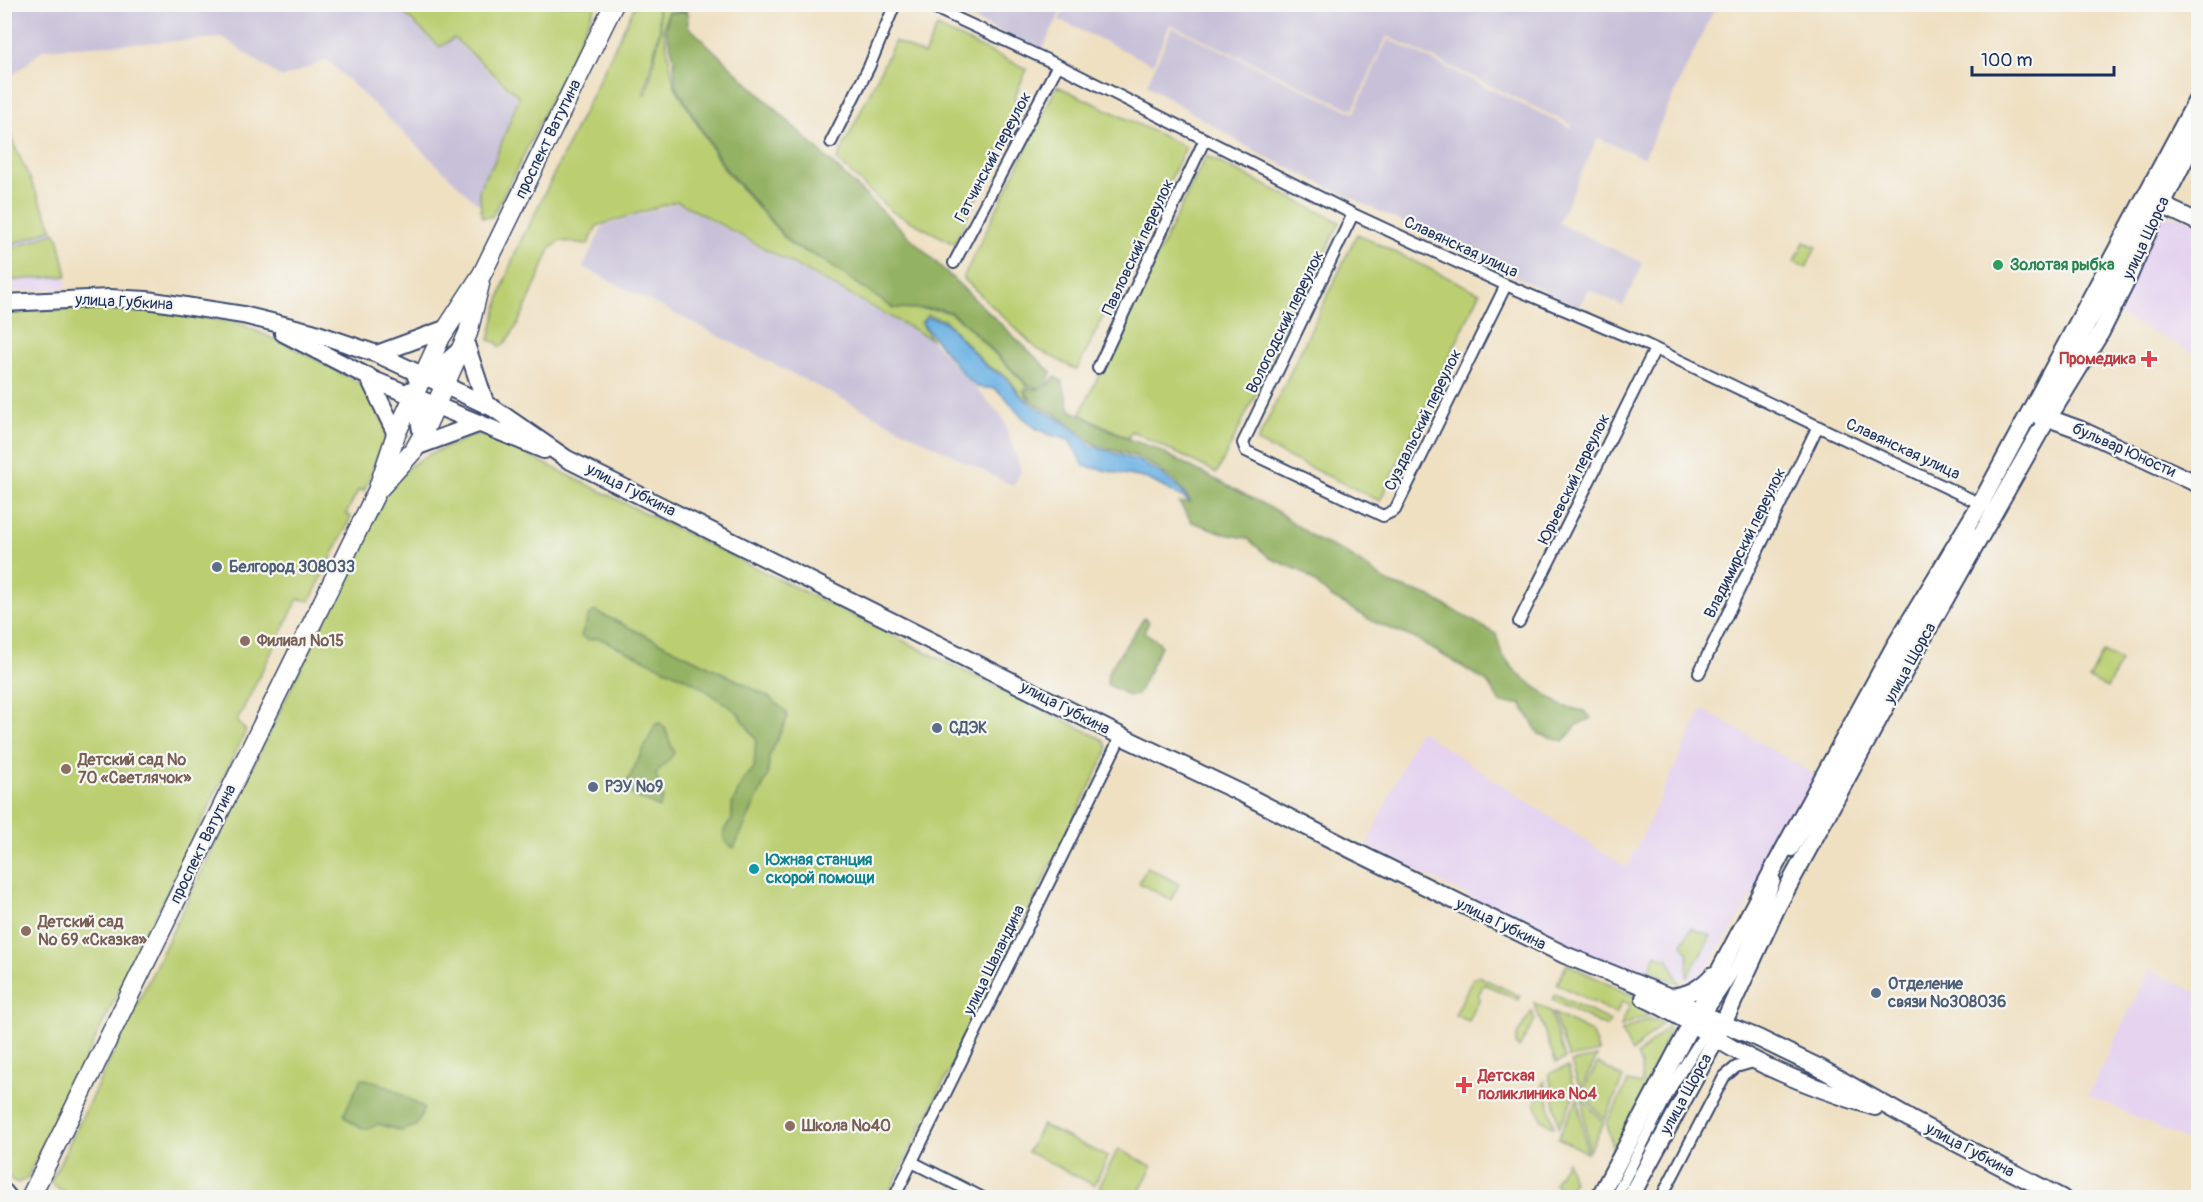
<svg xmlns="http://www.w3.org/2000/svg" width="2203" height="1202" font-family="Pangolin,sans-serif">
  <rect width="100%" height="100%" fill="#f6f6f2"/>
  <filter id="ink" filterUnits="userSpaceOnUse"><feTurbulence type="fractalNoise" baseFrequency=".0167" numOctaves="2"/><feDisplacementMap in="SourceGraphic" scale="12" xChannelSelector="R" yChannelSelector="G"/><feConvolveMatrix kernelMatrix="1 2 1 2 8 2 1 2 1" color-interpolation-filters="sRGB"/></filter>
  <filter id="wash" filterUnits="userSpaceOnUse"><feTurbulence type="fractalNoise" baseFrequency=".008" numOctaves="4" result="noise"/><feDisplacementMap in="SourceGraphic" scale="24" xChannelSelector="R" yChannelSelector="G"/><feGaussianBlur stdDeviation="1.35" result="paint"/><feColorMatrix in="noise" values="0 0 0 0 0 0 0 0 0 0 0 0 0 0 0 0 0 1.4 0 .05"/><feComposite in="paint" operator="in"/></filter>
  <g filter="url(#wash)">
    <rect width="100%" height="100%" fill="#efe0c2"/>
    <path fill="#e5d3f0" d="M4,126L58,240L67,288L5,292Z
      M2169,215L2198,222V355L2111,311L2161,219Z
      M1702,709L1817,776L1743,912L1700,978L1657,981L1631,975L1366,846L1419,730L1627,868Z
      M2149,970L2198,993V1146L2088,1095Z"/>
    <path fill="#c7c0d8" d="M392,4L440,49L453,39L517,98L478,204L327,60L282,78L224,38L44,49L5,82V5Z
      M1067,4H1716V5L1644,158L1598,138L1558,223L1643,263L1623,306L1588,289L1579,307L1256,152L1147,85L1172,27L1354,113L1388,39L1571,128L1572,125L1387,36L1353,110L1170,24L1153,64L1059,20Z
      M944,5H1064L1041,52Z
      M677,203L932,341L1003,418L1021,471L1013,486L583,267L603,226Z"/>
    <path fill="#bbcf72" stroke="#6b7f68" stroke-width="1.5" d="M395,5H596L520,163L492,217H482L479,191L485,176L493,165L519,97L454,38L440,47Z
      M635,5H657L660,29L644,94L647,92L661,29L658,5H684L687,11L667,12L664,30L674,85L724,169L791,245L823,260L893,308L940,310L950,313L965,324L1028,387L1023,391L1032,404L1020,394L1008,377L986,365L945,320L928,315L921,322L931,339L677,201L597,226L588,244L560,241L550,249C541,269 517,338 500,347L496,342L489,340C498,301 508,265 526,230H527Z
      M937,27L1027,69L1014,98L1023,102L954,244L891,211L837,160L895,41L924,55Z
      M1057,86L1186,147L1077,370L1037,349L963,278Z
      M5,125L53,229L5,247H4Z
      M1206,156L1340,222L1217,473L1132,431L1128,438L1080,414Z
      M55,232L59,240L67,276L5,281V251Z
      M1357,234L1480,293L1380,501L1257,442Z
      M1804,242L1816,247L1806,268L1794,262Z
      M109,307L146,309L239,323L300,351L365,386L388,432L364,491L359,489L346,514L351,517L310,601L298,599L237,721L246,731L27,1178L18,1183L11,1180L5,1171V312Z
      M475,435L491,437L1100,738C1107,742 1109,749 1105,756L887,1197L69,1198L67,1193L50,1183L386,493L411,465L432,453Z
      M2103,652L2121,661L2107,688L2089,679Z
      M1147,867L1179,884L1171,900L1139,883Z
      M1691,928L1711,936L1687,978L1688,953L1682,944Z
      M1656,954L1664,958H1668L1680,984L1649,970Z
      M1567,964L1658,1008L1668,1018L1649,1015L1621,1026L1630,1004L1622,1001L1616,1014L1557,984Z
      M1478,976L1520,996L1518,1000L1484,984L1478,996L1480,998L1469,1021L1455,1015L1473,978Z
      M1555,994L1610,1021L1607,1027L1552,1000Z
      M1534,1003L1550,1011L1565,1059L1556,1063Z
      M1532,1011L1535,1020L1519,1048L1516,1045L1517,1035Z
      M1553,1013L1591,1032L1599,1052L1569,1058Z
      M1648,1019L1663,1022L1632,1052L1621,1031Z
      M1668,1026L1670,1029L1646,1089L1603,1181L1599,1178L1613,1151L1607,1123L1628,1082L1642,1085L1641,1065L1637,1056Z
      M1597,1057L1580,1089L1571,1062Z
      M1598,1063L1623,1078L1605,1120L1581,1092Z
      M1568,1067L1575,1094L1559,1127L1549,1073Z
      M1544,1081L1554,1127L1542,1120L1535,1103Z
      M1578,1098L1587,1153L1558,1138Z
      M1582,1098L1604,1123L1589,1151Z
      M1042,1125L1108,1157L1094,1185L1028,1152Z
      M1118,1149L1152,1166L1137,1197H1120L1099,1187Z
      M1567,1161L1573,1182L1566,1197H1562L1566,1190L1554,1184Z"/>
    <path fill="#94b264" stroke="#587061" stroke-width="1.5" d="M687,12L688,26L1051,372L1047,384L1038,388L1028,385L965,323L950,312L940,309L893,308L823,260L791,244L725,168L675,85L674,58L666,30L668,13Z
      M1054,377L1062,381L1070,410L1131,440L1154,448L1234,489L1278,512L1319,541L1345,552L1389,583L1431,597L1496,634L1502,655L1518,674L1562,706L1584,711L1591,718L1577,725L1564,741L1539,734L1521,704L1501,703L1487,682L1463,667L1416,639L1374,622L1330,596L1303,572L1270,558L1247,538L1229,535L1192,522L1179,503L1191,502L1177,483L1155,467L1137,457L1096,445L1054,413L1036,405L1025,392L1029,388C1042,391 1047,389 1054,377Z
      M595,611L733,678L769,697L786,712L787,719L769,757L768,775L734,848C719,840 721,831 732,820V805L742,782L754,768L756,739L737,712L695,683L599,638L587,640L581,636L589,615Z
      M1144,618L1149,622L1144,632L1159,642L1161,646L1137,695L1129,696L1107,684L1108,672Z
      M660,723L665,728L674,753C669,762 661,765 656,775L663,798L659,808L623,790L656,724Z
      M361,1079C380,1079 406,1097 422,1107L424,1109L416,1126L401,1131L378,1124C365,1133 352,1126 344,1114Z"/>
    <path fill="#6eb3e4" stroke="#4471a1" stroke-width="1.5" d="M928,317L945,322L986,366L1006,378L1020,395L1035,407L1054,416L1071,427L1092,446L1139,461L1160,473L1178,487L1189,501L1148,479L1084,466L1069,440L1050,435L1034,427L1017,412L1007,399L995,389L977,387L965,376L922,323Z"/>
  </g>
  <g filter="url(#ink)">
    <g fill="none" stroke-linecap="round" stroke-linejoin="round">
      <g stroke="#3b4a6d" stroke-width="14">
        <path id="street" d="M926,4L1058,65L1353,214L1506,285L1645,344L1985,506
          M831,142L869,67L895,4
          M1353,214L1243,443L1246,451L1383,516L1395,510L1506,285
          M954,263L1058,65
          M1098,368L1205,139
          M2038,419L2119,272L2134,233L2198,117
          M1519,622L1655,349
          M1699,673L1818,426
          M1792,851L1834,780L1888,680L1973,534
          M1701,1019C1737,973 1754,935 1775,880
          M912,1162L983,1198
          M894,1198L1121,736
          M1615,1198L1673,1084L1708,1029
          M1661,1198L1724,1077L1736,1067L1757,1061"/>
      </g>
      <g stroke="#3b4a6d" stroke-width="20">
        <path id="secondary" d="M2158,195L2170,209L2198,222
          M4,303L109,298L147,300L243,315L312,332L377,354L493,408L567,459L1121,736L1243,794L1354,851L1565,955L1670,997L1723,1024L1758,1038L1820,1068L1910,1119L2062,1198
          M283,333L376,381L544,450
          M465,341L486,405
          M377,354L445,329
          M368,376L396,434
          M416,377C434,374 449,360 462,348
          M411,390L418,413L422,436
          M2040,415L2081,430L2198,484
          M418,446L478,424
          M1670,997C1689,995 1700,989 1713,975
          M1644,998C1681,1015 1714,1039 1750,1058C1790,1079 1832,1094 1875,1107
          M4,1192L9,1198
          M1599,1198L1785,847L1893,649L1981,503L2198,98
          M1630,1198L1716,1039L1777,907L1914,654L2039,433L2101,332L2128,278L2145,238L2198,133"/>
      </g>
      <g stroke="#3b4a6d" stroke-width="21">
        <path id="primary" d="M380,488L414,450L422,436L468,333L480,284
          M30,1198L377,491L396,434L441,337L482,274L614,4"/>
      </g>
      <use href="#street" stroke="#fff" stroke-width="10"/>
      <use href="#secondary" stroke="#fff" stroke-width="16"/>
      <use href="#primary" stroke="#fff" stroke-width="18"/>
    </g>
  </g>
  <circle fill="#2e9e5b" stroke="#f6f6f2" stroke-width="2" cx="1998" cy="265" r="6"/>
  <g fill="#e0444e" stroke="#f6f6f2" stroke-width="2">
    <path d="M2146 350h6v6h6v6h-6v6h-6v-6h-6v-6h6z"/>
    <path d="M1461 1076h6v6h6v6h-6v6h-6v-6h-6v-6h6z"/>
  </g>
  <g fill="#5c6f8a" stroke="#f6f6f2" stroke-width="2">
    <circle cx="217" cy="567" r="6"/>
    <circle cx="937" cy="728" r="6"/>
    <circle cx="593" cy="787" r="6"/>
    <circle cx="1876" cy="993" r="6"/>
  </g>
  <g fill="#8d6e63" stroke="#f6f6f2" stroke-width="2">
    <circle cx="245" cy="641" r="6"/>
    <circle cx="66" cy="769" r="6"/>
    <circle cx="26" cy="931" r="6"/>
    <circle cx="790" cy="1126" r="6"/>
  </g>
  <circle fill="#0f9aa8" stroke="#f6f6f2" stroke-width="2" cx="754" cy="869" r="6"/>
  <g text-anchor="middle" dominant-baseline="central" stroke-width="4.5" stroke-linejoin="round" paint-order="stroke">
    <g font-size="16" fill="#1b2f5e" stroke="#f6f6f2">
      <text transform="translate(548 139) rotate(-64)">проспект Ватутина</text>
      <text transform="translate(993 157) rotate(-62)">Гатчинский переулок</text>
      <text transform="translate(2146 238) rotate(-65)">улица Щорса</text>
      <text transform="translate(1138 247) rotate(-65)">Павловский переулок</text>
      <text transform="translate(1461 247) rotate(25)">Славянская улица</text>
      <text transform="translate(124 302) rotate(3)">улица Губкина</text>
      <text transform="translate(1285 322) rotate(-64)">Вологодский переулок</text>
      <text transform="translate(1423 420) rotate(-64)">Суздальский переулок</text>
      <text transform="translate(1903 449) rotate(25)">Славянская улица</text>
      <text transform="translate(2124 450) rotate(24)">бульвар Юности</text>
      <text transform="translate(1574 479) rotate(-64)">Юрьевский переулок</text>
      <text transform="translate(631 490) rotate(27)">улица Губкина</text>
      <text transform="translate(1745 543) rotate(-64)">Владимирский переулок</text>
      <text transform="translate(1910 663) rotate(-61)">улица Щорса</text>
      <text transform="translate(1065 708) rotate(27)">улица Губкина</text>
      <text transform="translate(203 844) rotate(-64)">проспект Ватутина</text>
      <text transform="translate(1501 924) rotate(26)">улица Губкина</text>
      <text transform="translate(994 960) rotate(-64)">улица Шаландина</text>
      <text transform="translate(1686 1094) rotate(-61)">улица Щорса</text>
      <text transform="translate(1970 1150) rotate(28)">улица Губкина</text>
    </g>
    <g font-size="16" font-weight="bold" fill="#27864d" stroke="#f6f6f2" text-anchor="start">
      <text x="2010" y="265">Золотая рыбка</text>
    </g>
    <g font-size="16" font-weight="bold" fill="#be3a42" stroke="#f6f6f2" text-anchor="end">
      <text x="2136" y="359">Промедика</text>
      <text x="1478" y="1076" text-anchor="start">Детская<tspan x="1478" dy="18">поликлиника №4</tspan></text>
    </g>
    <g font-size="16" font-weight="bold" fill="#4e5e75" stroke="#f6f6f2" text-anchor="start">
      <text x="229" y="567">Белгород 308033</text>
      <text x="949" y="728">СДЭК</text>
      <text x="605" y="787">РЭУ №9</text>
      <text x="1888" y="984">Отделение<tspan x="1888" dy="18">связи №308036</tspan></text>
    </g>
    <g font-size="16" font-weight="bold" fill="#785e54" stroke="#f6f6f2" text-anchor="start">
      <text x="257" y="641">Филиал №15</text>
      <text x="78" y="760">Детский сад №<tspan x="78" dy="18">70 «Светлячок»</tspan></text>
      <text x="38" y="922">Детский сад<tspan x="38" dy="18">№ 69 «Сказка»</tspan></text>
      <text x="802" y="1126">Школа №40</text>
    </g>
    <g font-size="16" font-weight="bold" fill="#0d838f" stroke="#f6f6f2" text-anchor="start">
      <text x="766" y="860">Южная станция<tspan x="766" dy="18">скорой помощи</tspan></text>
    </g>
  </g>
  <rect width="2203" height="1202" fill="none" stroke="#f6f6f2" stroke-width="24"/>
  <path d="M1972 66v9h142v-9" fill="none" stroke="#1b2f5e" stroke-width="3"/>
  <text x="1981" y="66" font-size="18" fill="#1b2f5e" stroke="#f6f6f2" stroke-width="4.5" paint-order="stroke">100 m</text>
</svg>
